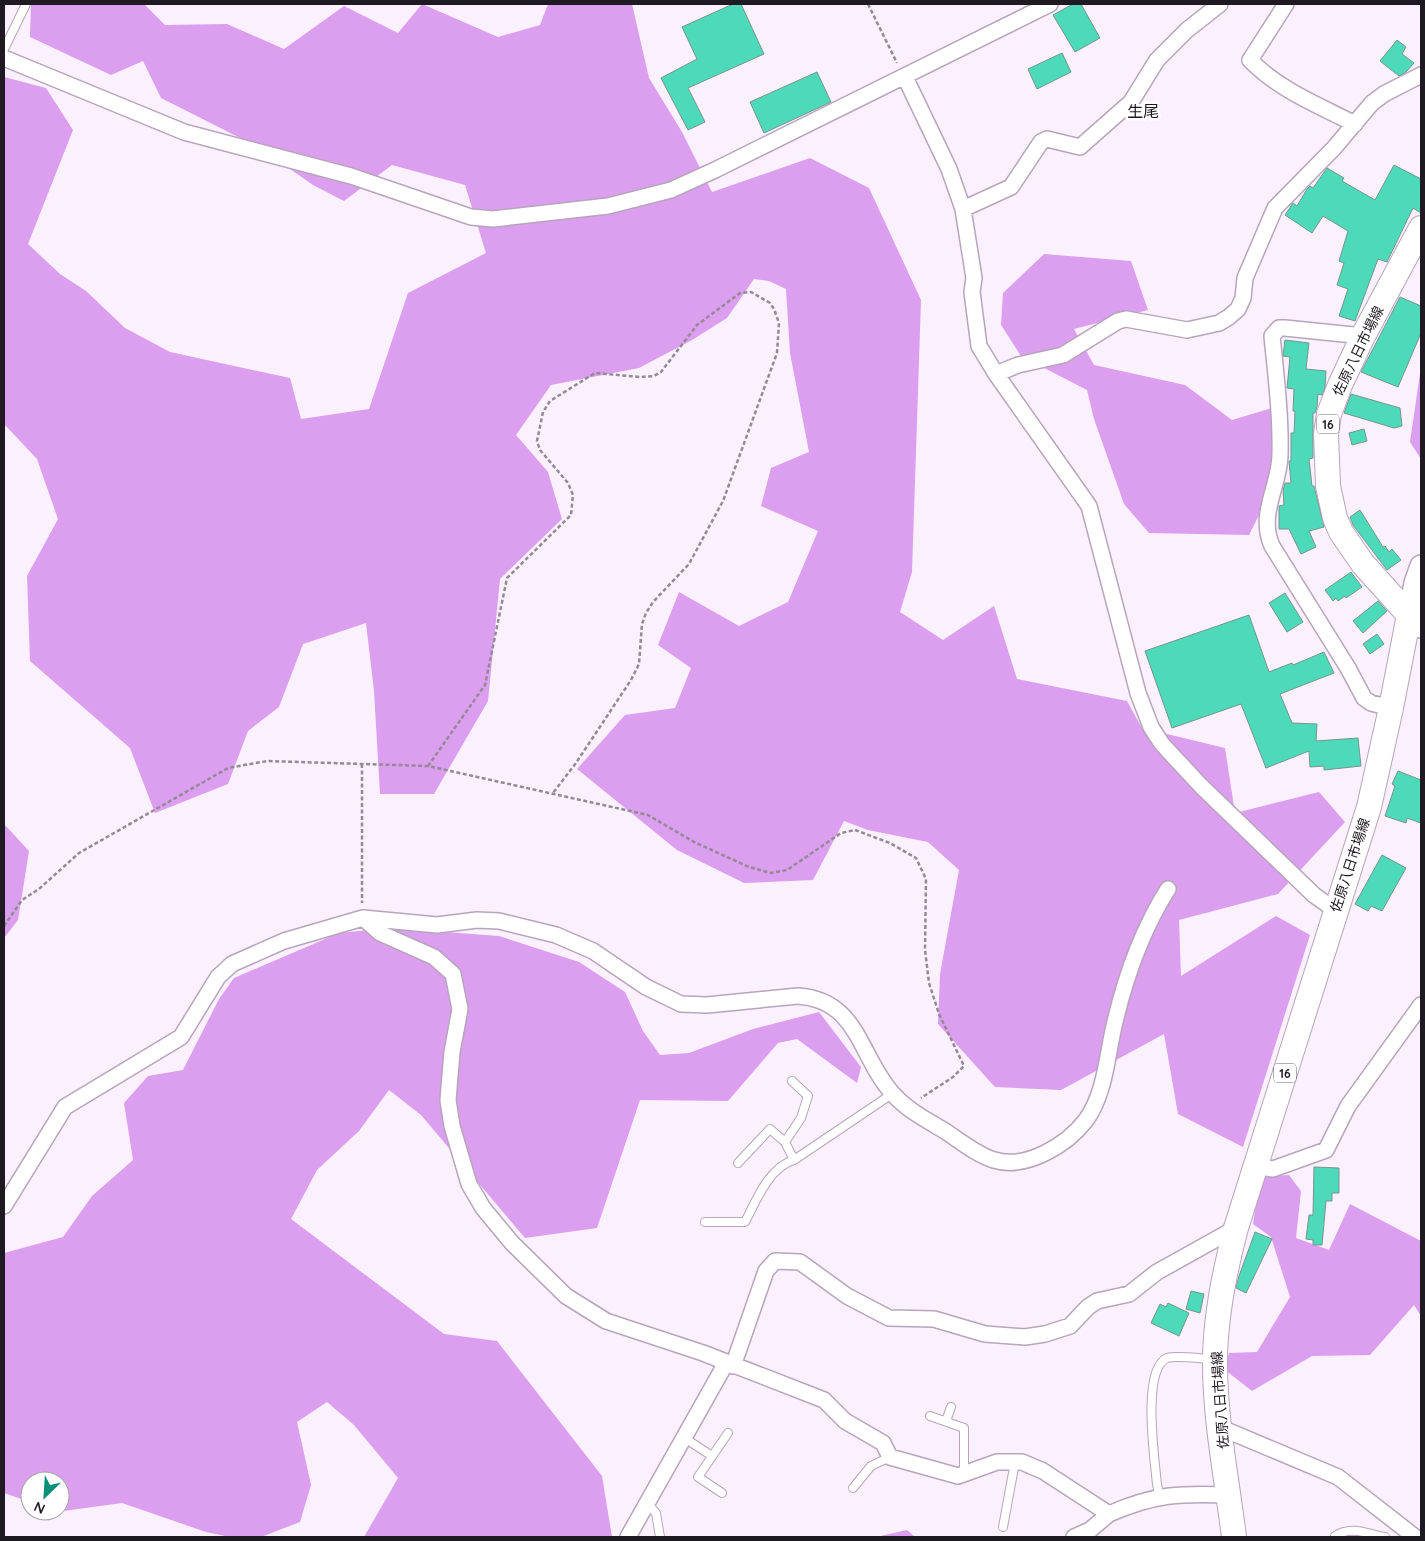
<svg xmlns="http://www.w3.org/2000/svg" width="1425" height="1541" font-family="Quicksand,'Noto Sans JP',sans-serif">
  <rect width="100%" height="100%" fill="#fbf0fe"/>
  <path fill="#dc9eef" d="M31,4H144L165,25L227,24L284,49L344,6L398,33L422,4L498,37L540,25L548,4H632L649,78L682,132L712,192L810,158L869,188L921,300L912,572L900,612L943,640L994,606L1017,679L1127,701L1142,728L1225,748L1235,813L1319,792L1345,822L1278,894L1179,920L1181,976L1276,916L1310,935L1243,1147L1178,1114L1164,1034L1061,1090L995,1087L938,1024L940,974L959,870L928,842L868,830L844,821L813,880L744,883L677,850L577,769L625,715L675,708L691,668L658,645L679,592L739,626L788,602L818,531L761,506L771,468L809,452L790,353L786,289L769,281L754,279L727,318L692,340L639,368L551,385L516,435L548,472L562,519L500,579L488,701L434,794H380L374,691L366,623L303,644L279,707L248,731L228,784L155,813L130,748L30,661L27,576L58,519L37,459L4,424V77L46,88L73,130L28,244L60,274L86,291L125,328L170,352L290,378L301,419L369,409L408,293L486,253L465,185L392,165L344,201L313,185L260,148L161,98L143,61L111,75L30,37Z
    M1044,254L1131,261L1148,310L1074,329L1094,365L1185,385L1232,420L1275,407L1273,487L1249,535L1149,533L1124,504L1094,419L1087,390L1021,356L1001,325L1003,293Z
    M1421,367V459L1410,442Z
    M4,824L29,851L18,920L4,938Z
    M391,928L499,936L579,962L625,992L643,1031L660,1055L689,1053L753,1029L819,1012L861,1067L857,1083L797,1039L778,1043L728,1101L640,1100L597,1228L525,1238L421,1115L389,1090L359,1131L317,1170L291,1219L444,1334L497,1341L602,1476L612,1537H364L398,1478L354,1425L327,1402L297,1422L311,1485L300,1522L261,1537H230L206,1532L122,1503L56,1512L53,1511H60V1481H30V1502L4,1493V1253L63,1237L92,1196L133,1160L124,1103L148,1076L183,1070L219,999L234,978L339,933Z
    M1289,1175L1301,1191L1296,1238L1329,1250L1350,1204L1421,1241V1316L1414,1305L1370,1355L1312,1356L1252,1391L1225,1370L1229,1353L1257,1352L1290,1297L1271,1237L1253,1224L1260,1177Z
    M907,1530L915,1537H876Z"/>
  <path fill="#4cdabb" stroke="#77948c" d="M733,4H741L764,54L688,88L705,122L688,130L661,78L697,59L682,27Z
    M1073,4H1081L1100,38L1075,52L1053,15Z
    M1397,40L1406,47L1402,54L1414,63L1406,72L1399,76L1380,61Z
    M1062,53L1071,72L1037,89L1028,69Z
    M817,72L831,102L764,133L750,102Z
    M1394,165L1421,179V213L1413,208L1387,262L1378,259L1355,321L1339,316L1348,289L1337,285L1344,263L1339,261L1348,231L1323,216L1312,233L1285,215L1293,203L1297,206L1307,189L1310,186L1313,188L1327,168L1344,178L1342,181L1375,200Z
    M1400,297L1421,306V333L1398,387L1361,372Z
    M1285,340L1309,343L1306,369L1326,371L1325,387L1322,395L1318,394L1317,407L1315,413H1313V458L1309,459L1312,486H1314L1324,527L1309,531L1316,547L1301,554L1289,529H1279V506L1284,505L1283,490L1285,483H1291L1289,461H1291V433H1294L1295,411H1293L1294,389L1287,388L1290,357L1283,356Z
    M1351,394L1400,408L1402,426L1394,428L1344,413Z
    M1364,429L1367,441L1352,445L1349,433Z
    M1360,510L1383,547L1385,546L1389,552L1392,549L1401,560L1387,570L1353,525L1350,517Z
    M1351,572L1362,587L1346,598L1345,596L1338,601L1336,598L1333,601L1325,590Z
    M1285,593L1303,622L1287,632L1269,603Z
    M1378,601L1387,611L1363,633L1353,621Z
    M1249,615L1269,672L1292,663L1293,665L1324,652L1334,673L1280,694L1292,723L1317,724L1316,741L1358,738L1361,766L1324,770V766L1310,767L1309,751L1266,768L1241,704L1172,728L1145,651Z
    M1377,634L1384,644L1370,654L1363,644Z
    M1398,771L1421,780V823L1407,818L1406,823L1385,816L1395,786L1392,784Z
    M1382,855L1406,868L1382,911L1371,906L1368,911L1355,904Z
    M1314,1167L1339,1168V1193H1332V1201H1326L1322,1245H1313V1240L1306,1239L1309,1215H1313Z
    M1255,1232L1272,1239L1246,1293L1236,1288L1239,1276Z
    M1191,1291L1204,1294L1200,1313L1186,1309Z
    M1168,1303L1189,1313L1179,1336L1151,1323L1160,1304L1166,1307Z"/>
  <g fill="none" stroke-linecap="round" stroke-linejoin="round">
    <g stroke="#b6a5bb" stroke-width="10">
      <path id="lane" d="M4,49L26,4
        M785,1142L801,1118L808,1096L792,1081
        M738,1163L770,1129L785,1142L794,1160
        M705,1222H745C756,1201 769,1167 794,1160L892,1094
        M930,1416L964,1428V1474
        M946,1421L951,1407
        M683,1437L712,1456
        M853,1488L871,1466L890,1457
        M722,1493L698,1477L728,1433
        M1160,1496L1157,1485C1155,1460 1141,1370 1167,1358C1176,1355 1202,1359 1213,1359
        M647,1503L656,1513L660,1537
        M1003,1527L1015,1462
        M1335,1536C1351,1525 1368,1534 1385,1537"/>
    </g>
    <g stroke="#b6a5bb" stroke-width="18">
      <path id="street" d="M1286,4L1250,60C1279,90 1318,105 1355,124
        M4,58L184,132L351,176L471,217L493,219L608,206L671,190L715,170L1050,4
        M905,77L949,169L963,209L974,278L972,292L979,346L996,374L1089,506L1138,693L1151,727L1162,744L1201,786L1314,895L1335,910
        M963,209L1011,187L1041,142L1047,139L1080,147L1131,102L1157,60L1187,30L1220,4
        M1363,336L1285,328H1279L1272,336C1276,376 1281,416 1280,456C1279,487 1258,514 1272,546L1348,668L1364,698L1371,703L1391,708
        M996,374L1018,365L1063,355L1118,321L1126,319L1187,330L1219,323L1229,317L1238,309L1243,298L1245,278L1275,208L1334,148L1372,103L1384,94L1421,75
        M363,918L380,933L434,957L453,974L460,1009L452,1052L448,1100L452,1126L469,1184L483,1208L512,1243L566,1296L606,1321L703,1353L824,1400L845,1421L883,1443L890,1457L958,1476L997,1462H1022L1043,1471L1109,1514C1154,1494 1181,1493 1229,1495
        M1256,1166L1273,1169L1326,1150L1348,1106L1421,1005
        M4,1206L65,1107L181,1037L218,977L232,964L284,941L363,918L437,925L477,920L499,921L556,935L593,951L646,987L681,1004L707,1005L798,996C859,1000 859,1057 893,1094C907,1110 927,1120 945,1131C960,1141 977,1155 994,1160C1026,1170 1067,1145 1086,1120C1105,1094 1107,1056 1114,1026C1125,978 1142,930 1168,889
        M733,1366L766,1271L775,1261L800,1262L847,1296L889,1318L934,1319L985,1334L1025,1337L1045,1334L1070,1326L1088,1307L1097,1301L1129,1294L1157,1272L1236,1228
        M1219,1427L1338,1477L1415,1537
        M628,1537L726,1363
        M1074,1537L1090,1530L1109,1514"/>
    </g>
    <g stroke="#b6a5bb" stroke-width="24">
      <path id="secondary" d="M1421,566L1415,583L1409,615L1421,627"/>
    </g>
    <g stroke="#b6a5bb" stroke-width="26">
      <path id="primary" d="M1234,1537C1227,1480 1215,1421 1215,1363C1215,1317 1224,1273 1236,1228L1369,807L1391,708L1409,615L1363,564L1341,532L1335,518L1328,486L1326,434L1329,414L1340,385L1363,336L1421,228"/>
    </g>
    <path stroke="#938a96" stroke-width="2.5" stroke-dasharray="4 2.5" stroke-linecap="butt" d="M868,4L897,63
      M362,764V903
      M428,766L485,685L507,578L571,515L573,495L568,483L540,450L537,441L543,412L550,401L595,373L640,377L654,376L661,372L697,325L740,293L751,292L770,303L774,309L779,323L777,353L723,501L689,564L653,602L646,613L642,624L639,664L631,680L576,763L553,793
      M4,926L22,900L39,889L79,853L228,768L267,761L428,766L648,815L694,842L749,867L771,873L787,870L841,833L855,830L890,843L916,858L926,879L925,950L929,983L939,1014L964,1066L953,1077L921,1098"/>
    <use href="#lane" stroke="#fff" stroke-width="8"/>
    <use href="#street" stroke="#fff" stroke-width="15"/>
    <use href="#secondary" stroke="#fff" stroke-width="21"/>
    <use href="#primary" stroke="#fff" stroke-width="24"/>
  </g>
  <g text-anchor="middle" dominant-baseline="central" stroke-width="5" stroke-linejoin="round" paint-order="stroke">
    <g fill="#fff" stroke="#625e64" stroke-width="1">
      <rect x="1317" y="414.5" width="22" height="19" rx="4"/>
      <rect x="1274" y="1063.5" width="22" height="19" rx="4"/>
    </g>
    <g font-size="12" font-weight="bold" fill="#1f1921">
      <text x="1328" y="424">16</text>
      <text x="1285" y="1073">16</text>
    </g>
    <g font-size="14" fill="#1f1921" stroke="#fff">
      <text transform="translate(1358 351) rotate(-64)">佐原八日市場線</text>
      <text transform="translate(1350 865) rotate(-72)">佐原八日市場線</text>
      <text transform="translate(1220 1400) rotate(-94)">佐原八日市場線</text>
    </g>
    <g font-size="16" fill="#1f1921" stroke="#fff">
      <text x="1143" y="111">生尾</text>
    </g>
  </g>
  <rect width="1425" height="1541" fill="none" stroke="#1f1921" stroke-width="10"/>
  <g transform="translate(45 1496) rotate(205)"><circle r="24" fill="#ffffff" stroke="#a5a3a6"/>
  <path d="M0-4L9 19L0 12L-9 19Z" fill="#0b9078"/>
  <text y="-8" font-size="14" font-weight="bold" text-anchor="middle" fill="#1f1921">N</text>
  </g>
</svg>
